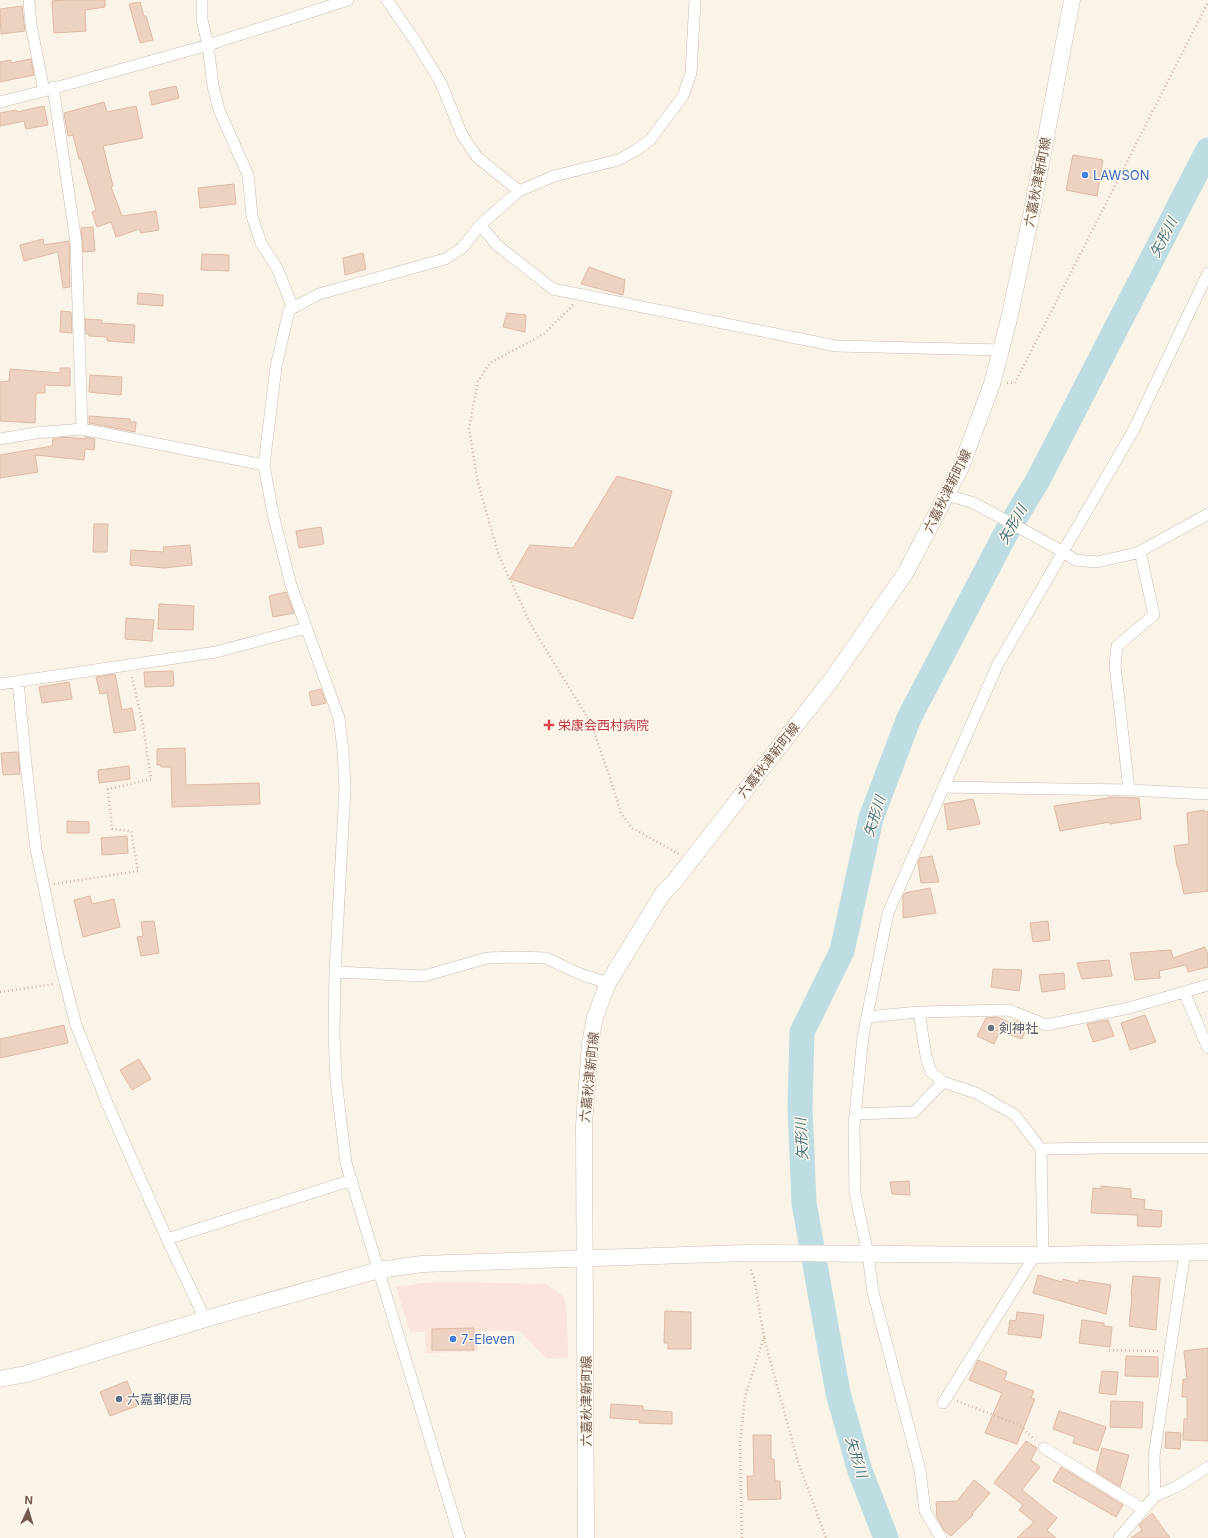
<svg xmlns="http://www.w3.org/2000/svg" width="1208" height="1538" font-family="Inter,'Noto Sans JP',sans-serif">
  <rect width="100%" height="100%" fill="#faf3e7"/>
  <path fill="#fae4db" d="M451,1282L546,1284L564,1297L567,1318L568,1358L547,1359L521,1332L502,1330L478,1331V1351L426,1353L425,1332H410L396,1287L423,1283Z"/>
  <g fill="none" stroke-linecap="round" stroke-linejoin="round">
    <path stroke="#bddde2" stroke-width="25" d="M886,1538L860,1471L838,1393L804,1203L800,1107L802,1032L842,951L871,818L909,718L1006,533L1038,480L1208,150"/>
  </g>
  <path fill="#edd2c1" stroke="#dfb9a2" d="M65,0H105V7L85,10L86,31L54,33L52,1Z
    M140,2L144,16H146L153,40L140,43L129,4Z
    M22,6L25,31L1,34L0,9Z
    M31,59L34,75L0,82V62L11,60V63Z
    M176,86L179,98L152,105L149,92Z
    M104,102L107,112L136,106L143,138L103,146L113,186L111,187L122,216L156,211L159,230L141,233L140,229L116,237L111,222L97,227L92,212L96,210L81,159H79L73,135L68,136L64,113Z
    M44,106L48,125L26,129L24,121L0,126V113L16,110L17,112Z
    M1073,155L1103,160L1097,196L1066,190Z
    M234,184L236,204L200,208L198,188Z
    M93,227L95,251L83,252L81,228Z
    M43,239L44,245L69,241L70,287L63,288L58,252L24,261L20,245Z
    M363,253L366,269L345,275L343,258Z
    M202,254L229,255V271L201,270Z
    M589,267L625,280L623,295L581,284Z
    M138,293L163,295V306L137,304Z
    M61,311L71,312L72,333L60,332Z
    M507,313L526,315L525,332L503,327Z
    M85,319L102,320L101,323L135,325L134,343L107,341V337L89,336V334H86Z
    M60,368H70V386L45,385V393H36L35,423L0,421V382L9,381L10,369L60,373Z
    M90,375L122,377L121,395L89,392Z
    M89,416L130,419V422H136L135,432L89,423Z
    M66,437L85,439V437L95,439L94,450L85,449L84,460L35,455L38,472L0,478V455L52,446L53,439Z
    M617,476L672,491L633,619L510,579L530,545L573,548Z
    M94,524H108L107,552H93Z
    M321,527L324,544L299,548L296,531Z
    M190,545L192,565L164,568L130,565L131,550L164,552L163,547Z
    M286,592L294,613L273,617L269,596Z
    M159,604L194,606L193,630L158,629Z
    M126,618L154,620L152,641L125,639Z
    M173,671L174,686L145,687L144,672Z
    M115,674L122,710L132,708L136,730L114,733L107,693L100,694L96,677Z
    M69,682L72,699L42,703L39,687Z
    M321,689L326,703L312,706L309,692Z
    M185,748L186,785L259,783L260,804L172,807L171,767H161V765H157V749Z
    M18,752L20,774L3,775L1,753Z
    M129,766L130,779L99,783L98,770Z
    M1108,797L1139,798L1141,819L1110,824V822L1060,831L1054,806L1108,798Z
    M973,799L980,824L948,830L944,804Z
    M1204,810L1205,812L1208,811V891L1184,894L1178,867H1177L1174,846L1189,844L1187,813Z
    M67,821L89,822V833H67Z
    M127,836L128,853L102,855L101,838Z
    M932,856L939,882L921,883L918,863L920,858Z
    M930,888L936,913L903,918V896L905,893Z
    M90,896L92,904L114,899L120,927L83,937L74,900Z
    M154,921L159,953L141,956L137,937L143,936L141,922Z
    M1048,921L1050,940L1033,942L1030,923Z
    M1205,947L1208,955V967L1188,972L1186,965L1159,971L1160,978L1135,980L1130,953L1171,950L1173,958Z
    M1109,960L1112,976L1082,979L1077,963Z
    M993,969L1022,970L1019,991L991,987Z
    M1064,973L1065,989L1042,992L1039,975Z
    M1145,1015L1156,1042L1130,1050L1121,1023Z
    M997,1017L1012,1023L1014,1020L1028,1025L1022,1039L1000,1031L994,1044L977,1036L986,1018Z
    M1108,1020L1114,1036L1093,1042L1087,1024Z
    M64,1025L68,1043L0,1058V1039Z
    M139,1059L151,1079L132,1090L120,1070Z
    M909,1181L910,1195L892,1194L890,1182Z
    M1101,1186L1131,1189V1198L1145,1200L1144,1209L1162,1211L1161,1227L1137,1226L1138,1215L1091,1213L1093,1188L1101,1189Z
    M1038,1275L1062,1282L1063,1279L1078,1283L1079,1280L1111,1285L1106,1314L1033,1293Z
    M1133,1276L1160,1278L1156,1330L1129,1326L1132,1295H1131Z
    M665,1311L691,1312V1349H668V1343H664Z
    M1017,1312L1044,1315L1041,1338L1008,1334L1010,1320L1016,1321Z
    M1082,1320L1104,1323V1326L1112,1327L1110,1347L1079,1343Z
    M474,1328V1350H432V1329Z
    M1208,1348V1441L1183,1440L1184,1419H1187V1397H1182L1183,1379H1187L1184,1351Z
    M1126,1356L1158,1357V1377L1125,1376Z
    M978,1360L1007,1372L1004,1380L1034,1391L1031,1398L1035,1399L1017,1444L985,1433L1002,1393L969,1380Z
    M1102,1371L1118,1372L1116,1395L1099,1393Z
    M127,1381L137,1406L110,1416L100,1392Z
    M1111,1401L1143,1402L1142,1428L1110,1427Z
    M611,1404L643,1406V1410L672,1412V1424L639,1423L640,1420L610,1418Z
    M1059,1411L1106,1427L1098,1451L1073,1443L1075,1437L1053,1429Z
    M1166,1432L1181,1433L1180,1449L1165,1448Z
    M753,1435H771V1459H774L775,1481H780L781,1499L748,1500L747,1476H754Z
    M1026,1441L1037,1448L1031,1460L1040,1467L1022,1490L1057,1518L1047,1530L1056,1538H1017L1034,1522L1019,1510L1023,1505L994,1483Z
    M1102,1448L1129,1455L1120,1487L1096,1472Z
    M1061,1467L1123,1505L1116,1517L1053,1481Z
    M974,1480L990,1493L972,1514L973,1515L951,1536L944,1530L937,1517L936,1502L957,1501Z
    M1152,1513L1170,1538H1131L1142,1530L1139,1525Z"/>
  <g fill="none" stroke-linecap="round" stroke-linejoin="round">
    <g stroke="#cbbbae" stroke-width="12">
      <path id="street" d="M29,0L31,25L44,91
        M202,0V20L208,45L213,86L219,110L248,175L252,216L261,243L277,268L293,308
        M387,0L416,42L441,83L462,135L477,157L519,191
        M53,87L76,242L82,429
        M0,102L44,91L208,45L348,0
        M480,225L497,245L553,289L836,346L1001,350
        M0,439L35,433L82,429L264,465
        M947,495L974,503L1062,551L1075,560L1097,562L1137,553L1208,514
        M18,681L26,765L36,849L58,955L76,1025L107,1103L167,1239L205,1319
        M0,684L216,652L306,628
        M943,787L1129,790L1208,794
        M1129,790L1115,665L1117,646L1154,615L1141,556L1137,553
        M335,972L424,976L487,958L516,957L546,958L580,974L608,983
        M1184,992L1208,1048
        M919,1012L926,1056L931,1072L943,1082L976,1093L1015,1115L1041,1149L1103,1148H1208
        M867,1017L919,1012L1009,1010L1046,1025L1129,1008L1208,985
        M855,1114L914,1112L943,1082
        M1041,1149L1043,1254
        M167,1239L352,1180
        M943,1403L1035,1255
        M1044,1448L1143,1509
        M1155,1496L1154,1456L1185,1252
        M460,1538L346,1163L336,1080L334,1034L335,972L345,788L343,750L339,718L291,585L273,514L264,465L276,367L289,310L319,294L445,259L462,248L480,225L519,191L554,176L618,160L635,151L650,140L683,96L691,73L695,0
        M941,1538L925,1511L920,1470L873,1292L868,1254L855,1193L854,1125L863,1036L888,913L998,664L1133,431L1208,273
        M1119,1538L1155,1496L1176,1487L1208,1467"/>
    </g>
    <g stroke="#d0bdae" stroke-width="17">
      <path id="secondary" d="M0,1379L26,1374L205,1319L379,1270L422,1264L745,1253L1035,1255L1208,1252
        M586,1538L584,1125L590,1044L595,1017L608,983L663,893L674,882L832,679L906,572L961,467L992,384L1009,319L1031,216L1072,0"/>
    </g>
    <path stroke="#d2b6a4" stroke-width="2.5" stroke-dasharray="1 3" stroke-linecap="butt" d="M573,305L544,334L490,363L478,381L469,429L478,483L499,556L532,627L586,715L593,729L609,775L621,813L632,828L679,854
      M1007,383H1015L1208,2
      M54,884L138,871L131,831L112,829L108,789L151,779L143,725L132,677
      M0,992L55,984
      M764,1338L798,1462L826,1538
      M1109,1350L1159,1351
      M957,1401L1019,1425L1035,1440
      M742,1538L740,1443L745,1397L764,1337L754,1278L750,1267"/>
    <use href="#street" stroke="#fff" stroke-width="11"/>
    <use href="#secondary" stroke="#fff" stroke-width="16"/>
  </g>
  <g fill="#3f7fe0" stroke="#fdf7ed" stroke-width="1.5">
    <circle cx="1085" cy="175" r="4"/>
    <circle cx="453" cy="1339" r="4"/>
  </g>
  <path fill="#e0444e" stroke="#fdf7ed" stroke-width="1.5" d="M547 719h4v4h4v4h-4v4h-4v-4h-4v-4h4z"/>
  <circle fill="#6b7280" stroke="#fdf7ed" stroke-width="1.5" cx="991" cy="1028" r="4"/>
  <circle fill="#5c6f8a" stroke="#fdf7ed" stroke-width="1.5" cx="119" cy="1399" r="4"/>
  <g text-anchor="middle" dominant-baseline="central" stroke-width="3" stroke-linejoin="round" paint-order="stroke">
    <g font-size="13" fill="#366cbe" stroke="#fdf7ed" text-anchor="start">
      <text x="1093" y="175">LAWSON</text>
      <text x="461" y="1339">7-Eleven</text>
    </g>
    <g font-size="13" fill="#725a4d" stroke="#fdf7ed">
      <text transform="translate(1037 182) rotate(-79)">六嘉秋津新町線</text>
      <text transform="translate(947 491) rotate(-64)">六嘉秋津新町線</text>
      <text transform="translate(768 760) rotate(-52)">六嘉秋津新町線</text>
      <text transform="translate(589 1077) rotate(-84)">六嘉秋津新町線</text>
      <text transform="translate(586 1401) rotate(-90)">六嘉秋津新町線</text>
    </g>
    <g font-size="13" fill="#be3a42" stroke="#fdf7ed" text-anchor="start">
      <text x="558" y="725">栄康会西村病院</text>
    </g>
    <g font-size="13" fill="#5b616d" stroke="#fdf7ed" text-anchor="start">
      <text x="999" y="1028">剣神社</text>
    </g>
    <g font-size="13" fill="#4e5e75" stroke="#fdf7ed" text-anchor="start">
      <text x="127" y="1399">六嘉郵便局</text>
    </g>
    <g font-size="14" font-style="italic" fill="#46737c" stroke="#fdf7ed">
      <text transform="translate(1163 237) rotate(-63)">矢形川</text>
      <text transform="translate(1012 524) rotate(-60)">矢形川</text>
      <text transform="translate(874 816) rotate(-73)">矢形川</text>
      <text transform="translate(801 1139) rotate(-93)">矢形川</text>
      <text transform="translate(857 1457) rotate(73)">矢形川</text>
    </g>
  </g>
  <g transform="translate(28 1510) rotate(4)" stroke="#fdf7ed" stroke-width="3" paint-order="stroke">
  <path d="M0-3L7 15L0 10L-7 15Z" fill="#725a4d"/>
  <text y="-6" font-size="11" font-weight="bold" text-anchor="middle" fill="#725a4d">N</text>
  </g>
</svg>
